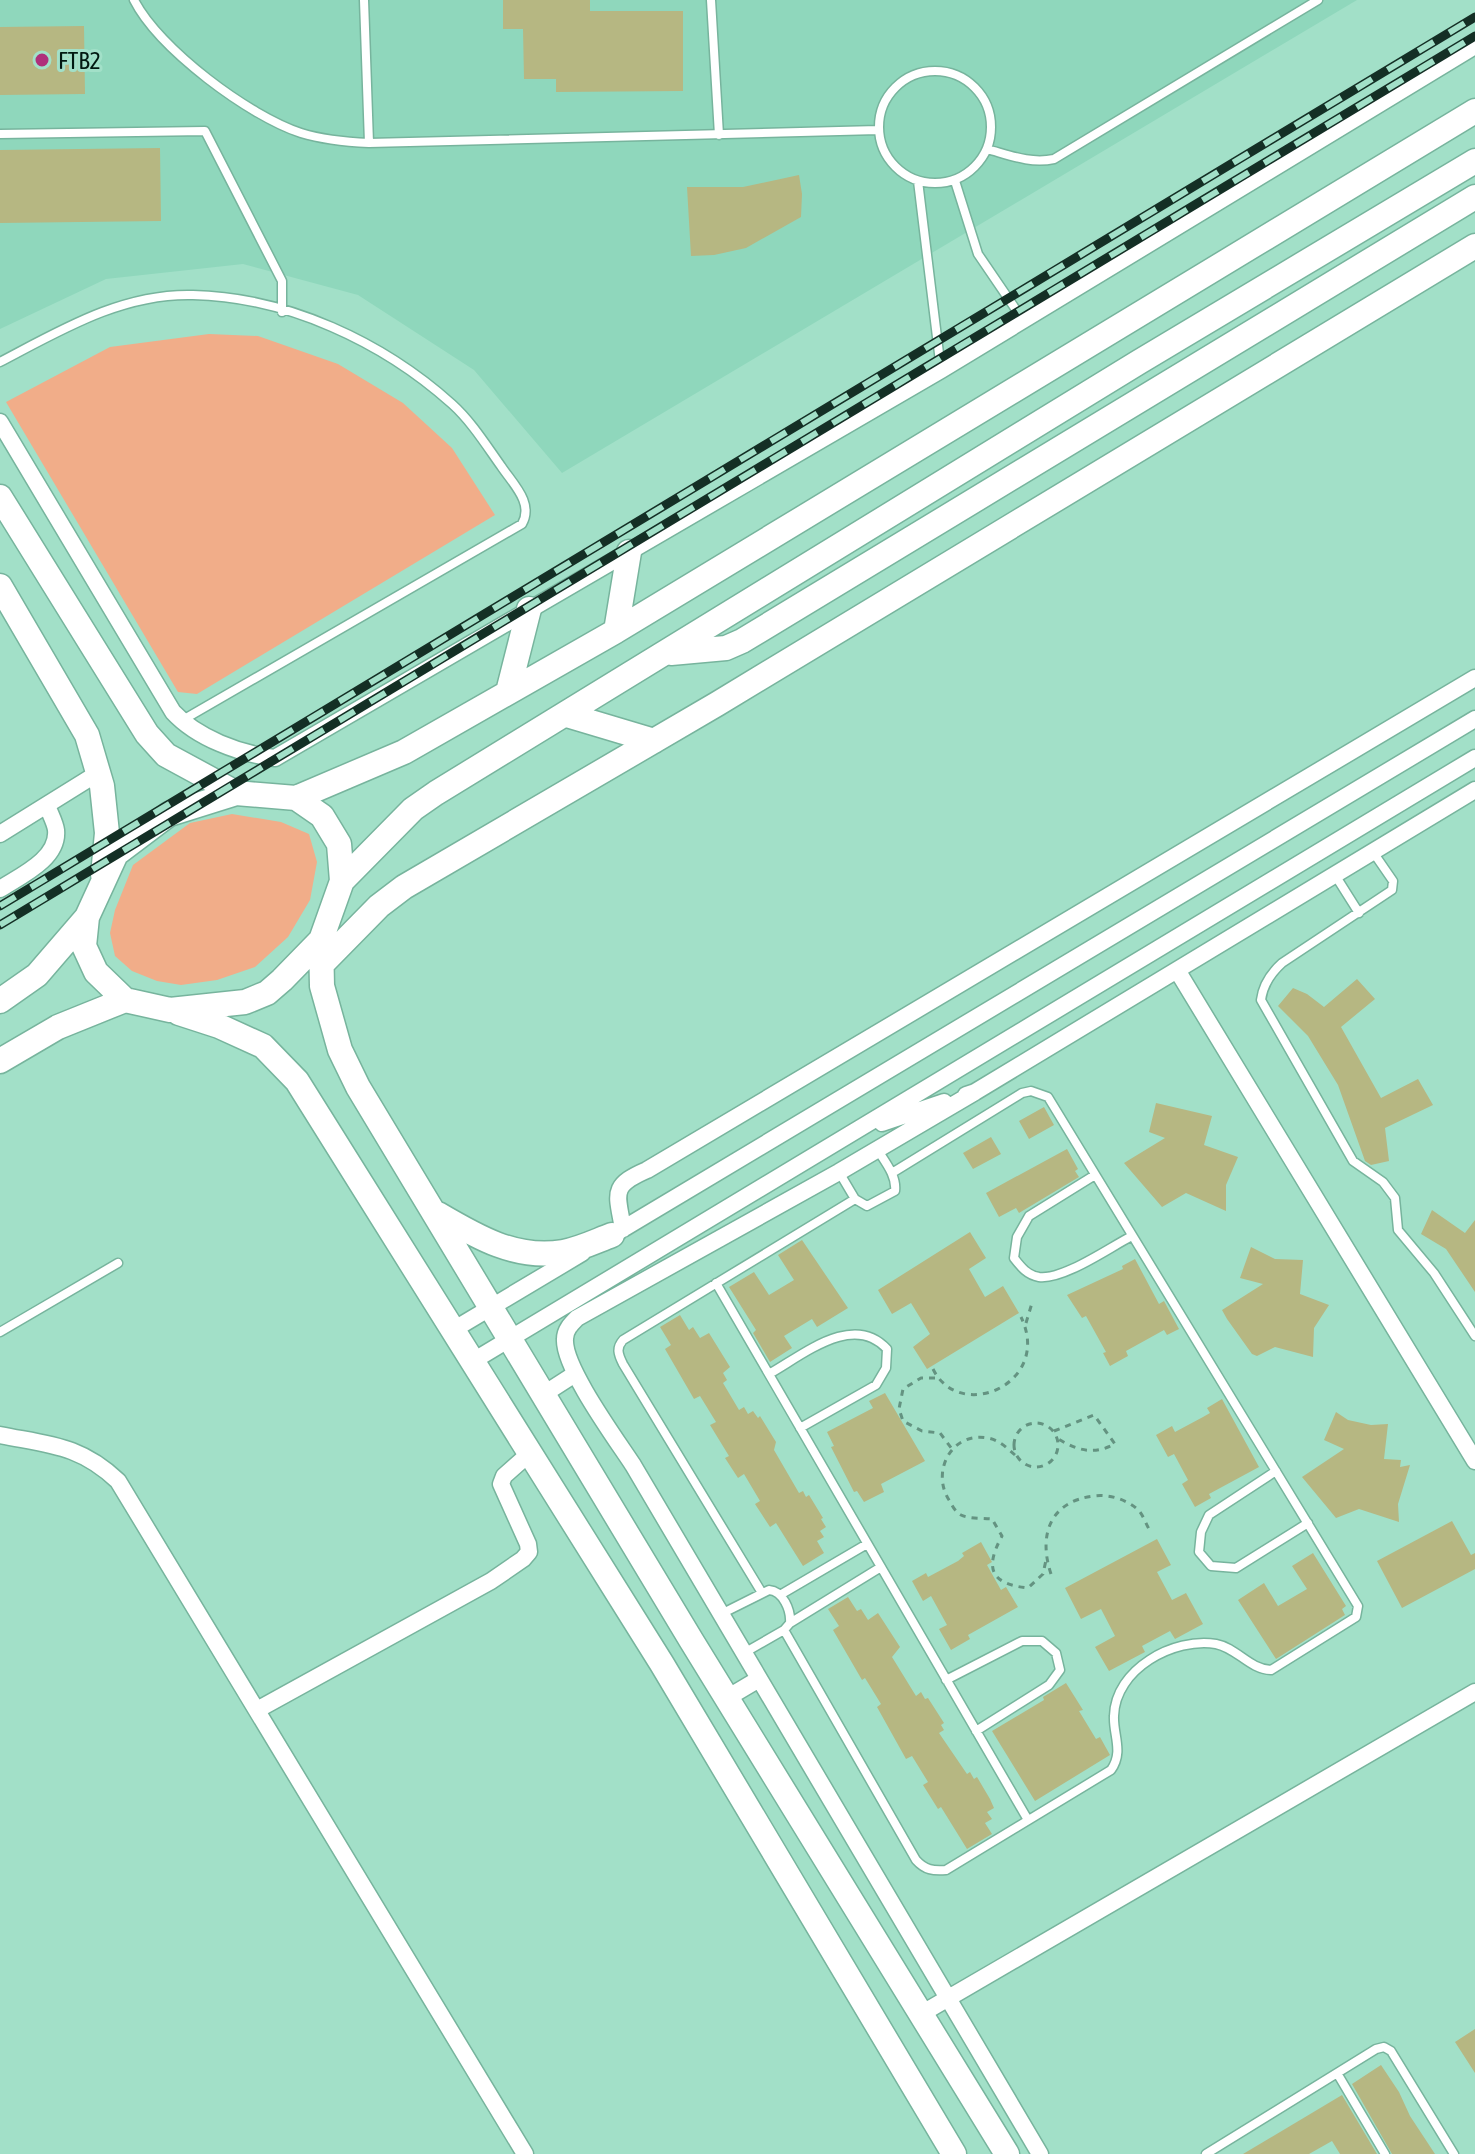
<svg xmlns="http://www.w3.org/2000/svg" width="1475" height="2154" font-family="'Asap Condensed',sans-serif">
  <rect width="100%" height="100%" fill="#a2e0c8"/>
  <path fill="#8fd7bc" d="M0,0H1357L562,473L474,370L358,295L243,264L106,279L0,329Z"/>
  <path fill="#f1ad89" d="M209,334L258,336L338,364L403,403L452,448L495,515L197,694L178,692L6,402L110,347Z
    M232,814L281,822L309,834L317,862L310,900L288,937L255,967L217,980L181,985L157,981L132,971L115,956L110,933L115,910L133,865L190,823Z"/>
  <path fill="#b6b782" d="M503,0H590V11H683V91L556,92V79H524L523,29H503Z
    M84,26L85,94L0,95V27Z
    M160,148L161,221L0,223V150Z
    M799,175L802,194L801,217L746,248L714,255L691,256L687,187H743Z
    M1357,979L1375,999L1341,1027L1381,1098L1418,1079L1433,1105L1385,1128L1389,1161L1371,1165L1365,1161L1338,1085L1308,1036L1278,1006L1293,988L1307,994L1324,1007Z
    M1156,1103L1212,1116L1204,1145L1238,1157L1226,1185V1211L1186,1193L1162,1207L1124,1163L1165,1138L1149,1132Z
    M1044,1107L1054,1125L1029,1139L1019,1121Z
    M991,1137L1001,1154L973,1169L963,1153Z
    M1067,1149L1078,1169L1075,1171L1079,1177L1019,1213L1016,1208L999,1217L986,1193Z
    M1432,1210L1465,1233L1475,1220V1292L1446,1249L1421,1234Z
    M970,1232L986,1258L969,1269L985,1297L1003,1286L1019,1313L927,1369L913,1347L930,1334L911,1303L892,1314L878,1290Z
    M802,1240L848,1308L817,1327L812,1319L784,1336L792,1348L770,1362L753,1333L756,1330L729,1287L754,1272L769,1295L794,1280L778,1255Z
    M1251,1247L1275,1259L1303,1260L1300,1294L1329,1305L1314,1328L1313,1357L1275,1347L1257,1356L1252,1354L1227,1319L1222,1310L1263,1284L1240,1278Z
    M1135,1259L1159,1304L1164,1301L1179,1329L1167,1335L1164,1330L1126,1351L1128,1356L1110,1366L1103,1353L1106,1352L1086,1316L1082,1318L1067,1295L1123,1269L1122,1266Z
    M680,1315L689,1330L693,1327L700,1338L709,1333L730,1367L723,1373L727,1380L723,1383L739,1410L744,1407L748,1414L753,1411L758,1418L760,1416L776,1442L774,1450L799,1493L803,1491L806,1497L809,1495L823,1518L821,1519L826,1527L820,1531L824,1537L817,1541L824,1553L803,1566L776,1523L770,1527L755,1504L760,1501L744,1474L738,1478L725,1458L729,1456L710,1425L716,1422L700,1396L694,1399L665,1349L671,1345L660,1327Z
    M885,1393L925,1461L881,1484L884,1492L864,1502L857,1491L854,1492L831,1447L834,1446L827,1432L873,1408L869,1401Z
    M1222,1399L1259,1467L1209,1494L1211,1498L1195,1507L1182,1484L1188,1480L1174,1454L1168,1457L1156,1435L1172,1426L1175,1432L1203,1417L1210,1413L1207,1408Z
    M1336,1412L1348,1420L1371,1425L1388,1424L1384,1459L1401,1460L1400,1467L1410,1465L1398,1504L1399,1522L1359,1509L1336,1518L1302,1477L1344,1449L1324,1440Z
    M1452,1521L1471,1555L1475,1553V1569L1402,1608L1377,1561Z
    M1157,1539L1171,1565L1157,1572L1172,1600L1186,1593L1203,1624L1175,1639L1170,1631L1142,1646L1145,1652L1109,1671L1095,1647L1115,1636L1101,1609L1081,1619L1065,1588Z
    M981,1542L992,1562L987,1565L1001,1590L1006,1587L1018,1607L968,1635L970,1639L951,1650L939,1629L947,1625L931,1596L923,1601L912,1581L926,1573L928,1577L958,1561L964,1556L962,1553Z
    M1313,1553L1346,1606L1342,1609L1345,1615L1276,1659L1238,1600L1264,1583L1278,1606L1307,1589L1292,1566Z
    M848,1597L857,1611L861,1609L868,1620L878,1613L900,1647L892,1657L916,1696L921,1692L925,1699L928,1698L944,1723L941,1725L944,1730L939,1733L967,1774L970,1772L974,1779L977,1777L990,1799L994,1808L987,1812L992,1819L985,1823L992,1834L967,1849L941,1807L938,1809L923,1785L928,1782L912,1756L906,1759L877,1707L881,1704L865,1678L862,1680L833,1630L839,1626L828,1609Z
    M1066,1683L1083,1710L1079,1711L1096,1739L1100,1737L1110,1755L1035,1801L992,1731L1044,1700L1043,1697Z
    M1475,2029V2073L1455,2042Z
    M1381,2065L1399,2092L1410,2116L1435,2154H1392L1352,2084Z
    M1342,2095L1377,2154H1340L1332,2141L1309,2154H1243Z"/>
  <g fill="none" stroke-linecap="round" stroke-linejoin="round">
    <g stroke="#77b49d" stroke-width="11">
      <path id="lane" d="M134,0C159,49 249,116 301,133C324,140 346,142 369,143L878,130
        M364,0L369,143
        M711,0L719,135
        M879 127a56 56 0 1 1 112 0a56 56 0 1 1-112 0Z
        M0,134L205,131L282,281V312
        M987,149C1009,155 1030,164 1054,159L1318,0
        M918,181L941,370
        M955,181L978,254L1023,320
        M0,362C61,330 122,293 193,295C287,297 383,342 452,404C471,421 486,445 501,466C513,484 534,503 522,524L181,721
        M1373,852L1393,881L1392,890L1282,963C1271,973 1263,984 1261,1000L1353,1161L1383,1182L1395,1198L1398,1230L1434,1273L1475,1336
        M1335,875L1359,913
        M1095,1175L1029,1216L1017,1237L1014,1258C1021,1267 1027,1275 1039,1277C1064,1280 1110,1247 1132,1236
        M855,1199L867,1206L895,1191C897,1176 885,1162 877,1149
        M716,1283L1028,1820
        M0,1332L118,1263
        M769,1374C803,1355 853,1312 887,1349L886,1368L876,1385L800,1428
        M1276,1471L1209,1515L1201,1532L1199,1552L1211,1566L1236,1568L1308,1523
        M762,1593L623,1364C618,1354 616,1348 623,1340L855,1199L839,1172
        M780,1595L867,1544
        M721,1614L769,1590C783,1591 791,1610 790,1623L784,1630L744,1653
        M790,1623L881,1567
        M784,1630L916,1860C925,1870 933,1871 946,1870L1111,1770C1124,1752 1113,1735 1114,1716C1115,1669 1174,1637 1216,1644C1237,1648 1249,1669 1271,1670L1356,1617L1358,1606L1048,1097L1031,1091L1022,1093L892,1173
        M946,1680L1022,1641H1042L1056,1653L1060,1670L1049,1685L976,1731
        M1337,2073L1385,2154
        M1206,2154L1376,2049L1384,2047L1391,2051L1454,2154"/>
    </g>
    <g stroke="#77b49d" stroke-width="19">
      <path id="street" d="M0,422L173,712C197,738 240,754 275,758L941,370L1475,46
        M0,834L98,773
        M0,889C20,876 59,859 56,830C55,822 49,812 47,805
        M1177,970L1475,1461
        M975,1092L839,1172L577,1318C571,1324 565,1330 565,1339C563,1367 616,1439 633,1465L1040,2154
        M966,1095L975,1092L1475,790
        M882,1123L944,1102
        M623,1229C617,1193 610,1186 647,1170L1475,678
        M606,1239L1475,719
        M453,1330L582,1253
        M473,1361L1475,758
        M544,1394L575,1374
        M0,1435C50,1445 80,1445 118,1481L525,2154
        M727,1698L759,1679
        M257,1710L491,1581L523,1559L529,1552L528,1544L501,1484L504,1476L530,1453
        M921,2014L1475,1692"/>
    </g>
    <g stroke="#77b49d" stroke-width="27">
      <path id="secondary" d="M0,497L147,734L166,755L236,793
        M0,586L87,735L102,786L107,833L103,875
        M616,631L629,552
        M671,653L726,648L742,641L1475,197
        M508,692L529,609
        M567,715L654,741
        M296,798L322,816L339,844L342,881L321,940L282,980L267,993L245,1002L170,1010L125,1000L96,972L84,946L87,917L116,854L169,814L236,793L296,798L404,752L616,631L1475,111
        M342,881L413,809L436,793L1139,362L1475,161
        M321,940L322,986L340,1050L358,1087L691,1640L1007,2154
        M321,965L379,906L404,887L717,704L1475,246
        M0,1001L37,975L87,917
        M179,1013L219,1026L263,1046L297,1081L662,1664L954,2154
        M0,1061L58,1027L125,1000
        M438,1214C477,1237 516,1260 563,1252C580,1249 596,1241 612,1235"/>
    </g>
    <path stroke="#649381" stroke-width="3" stroke-dasharray="6 6" stroke-linecap="butt" d="M1026,1323L1032,1303
      M933,1369C960,1424 1053,1383 1021,1317
      M935,1378H921L903,1389L899,1409L903,1421L922,1431L940,1433L952,1449
      M1014 1445a22 22 0 1 1 44 0a22 22 0 1 1-44 0Z
      M1054,1431L1094,1415L1115,1444C1094,1455 1077,1451 1057,1438
      M1015,1455C1007,1448 999,1440 988,1438C951,1431 931,1472 949,1500C952,1505 955,1512 961,1515C969,1519 982,1518 992,1519L1002,1536C984,1569 991,1584 1028,1588L1043,1574L1046,1560
      M1051,1574C1038,1535 1050,1501 1094,1496C1108,1494 1125,1499 1136,1508C1142,1512 1145,1522 1149,1529"/>
    <use href="#lane" stroke="#fff" stroke-width="8"/>
    <use href="#street" stroke="#fff" stroke-width="16"/>
    <use href="#secondary" stroke="#fff" stroke-width="24"/>
    <g stroke="#142f25" stroke-width="9">
      <path id="rail" d="M0,906L1475,17
        M0,925L1475,36"/>
    </g>
    <use href="#rail" stroke="#a2e0c8" stroke-width="6" stroke-dasharray="18" stroke-linecap="butt"/>
  </g>
  <circle fill="#af2f7b" stroke="#a2e0c8" stroke-width="3" cx="42" cy="60" r="8"/>
  <g text-anchor="middle" dominant-baseline="central" stroke-width="6" stroke-linejoin="round" paint-order="stroke">
    <g font-size="24" fill="#021911" stroke="#a2e0c8" text-anchor="start">
      <text x="58" y="60">FTB2</text>
    </g>
  </g>
</svg>
